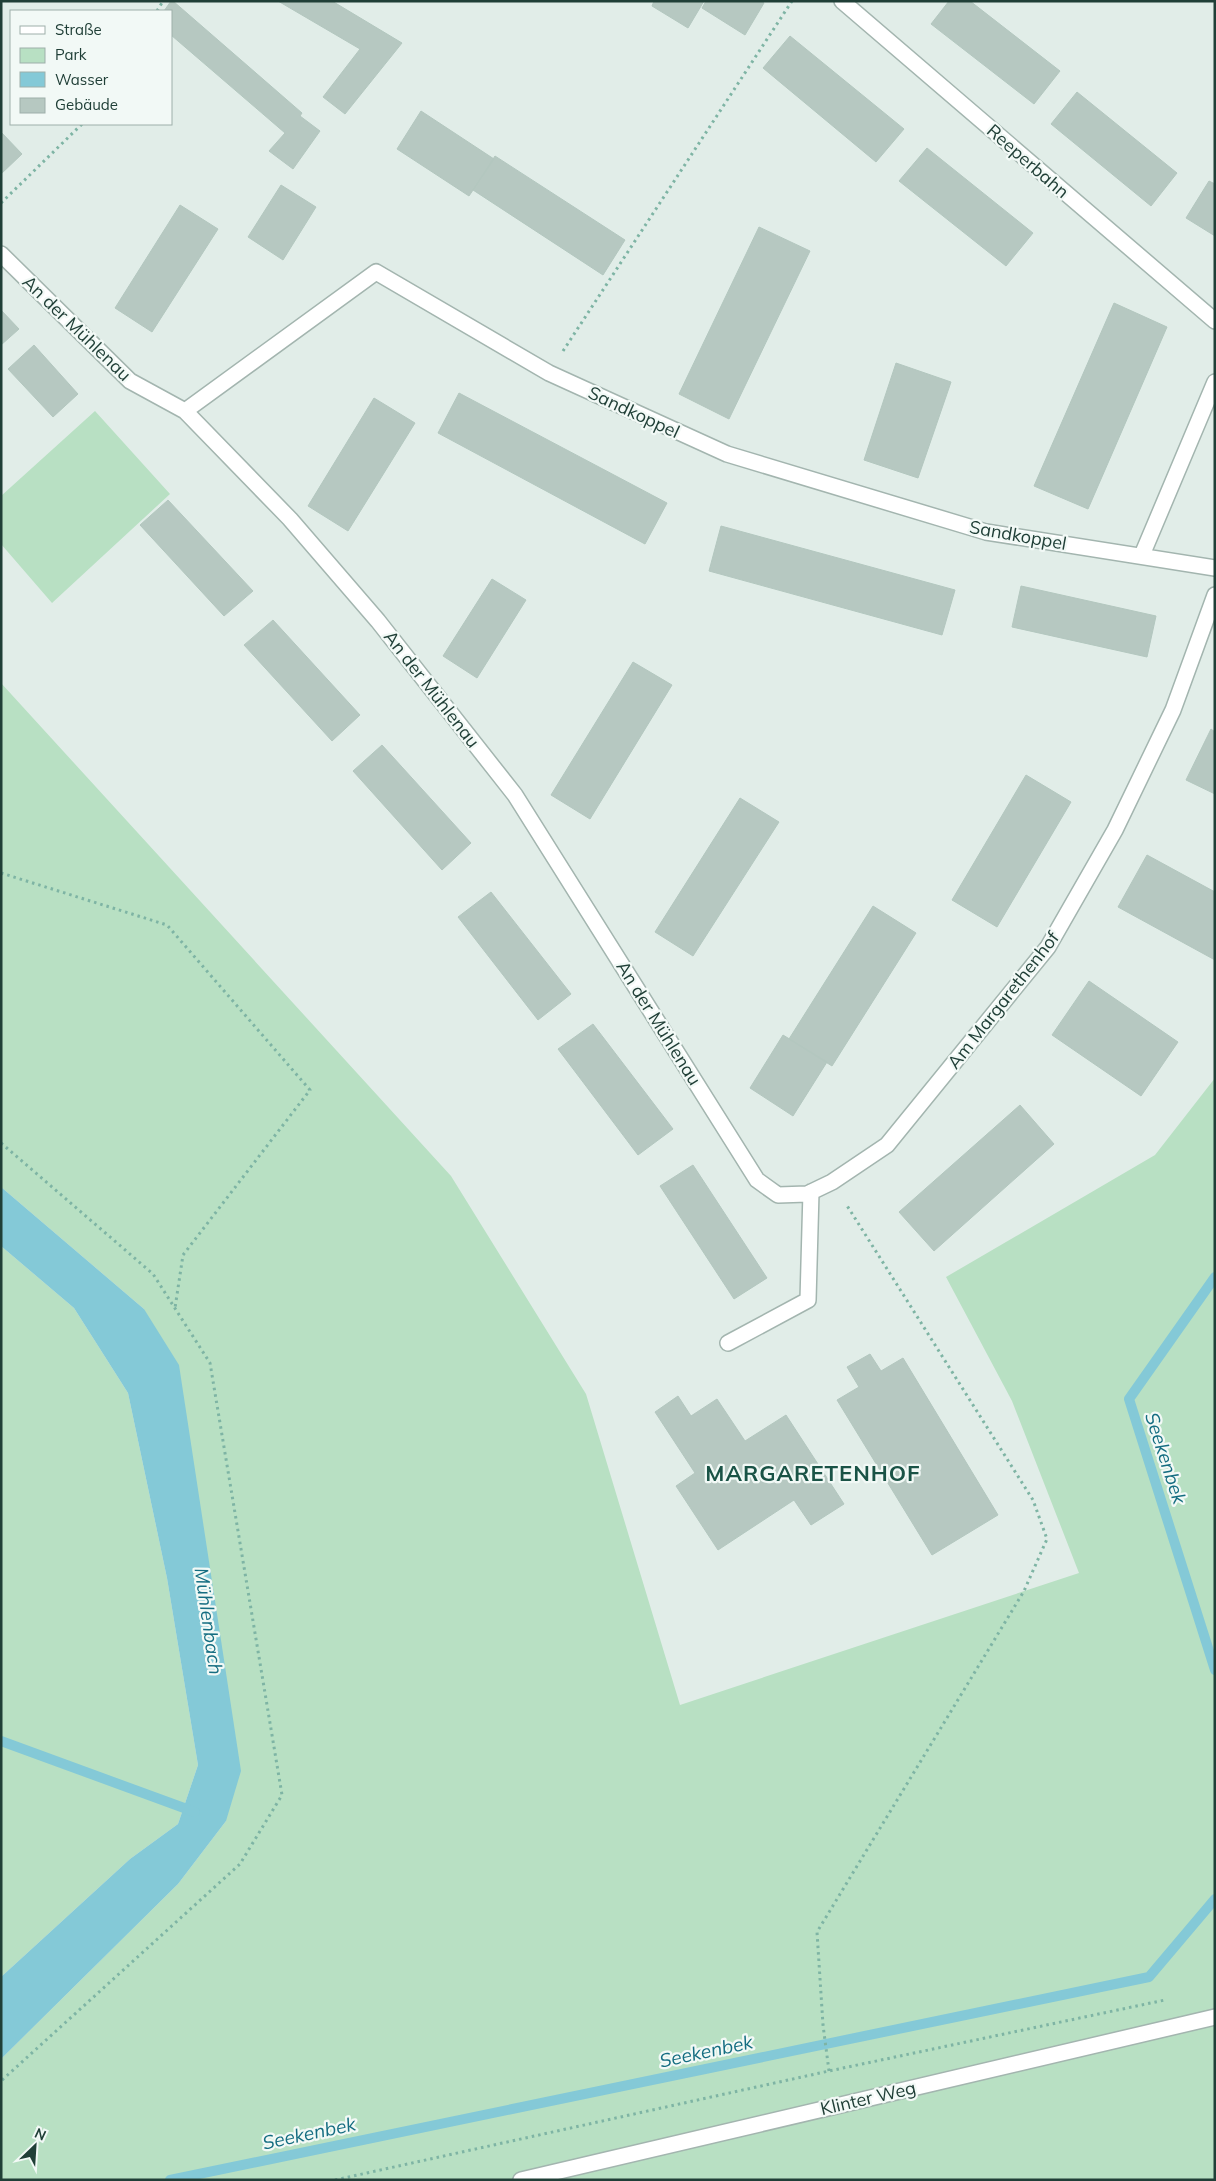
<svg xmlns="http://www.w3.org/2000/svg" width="1216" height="2181" font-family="Mulish,sans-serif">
  <rect width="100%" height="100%" fill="#e1ede8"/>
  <path fill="#b8e0c3" d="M95,411L170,494L52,603L1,544V496Z
    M1,683L451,1176L586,1394L680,1705L1079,1573L1012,1401L946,1277L1155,1155L1215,1078V2180H1V2059L178,1884L226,1821L144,1309L1,1187Z
    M1,1246L74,1308L128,1393L167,1578L198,1765L178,1824L130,1859L1,1977Z"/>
  <path fill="#84c9d7" d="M1,1187L144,1309L179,1365L241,1771L226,1821L178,1884L1,2059V1977L130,1859L178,1824L198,1765L167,1578L128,1393L74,1308L1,1246Z"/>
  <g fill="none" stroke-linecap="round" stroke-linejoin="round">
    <path stroke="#84c9d7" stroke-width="10" d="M1215,1277L1129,1399L1215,1670
      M1,1741L195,1812
      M170,2180L1149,1977L1215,1899"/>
  </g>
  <path fill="#b6c8c1" stroke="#b3c7bf" d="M171,1H173L302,113L300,116L320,131L293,169L269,151L285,133L171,35V11H164Z
    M278,1H332L402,43L345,114L323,97L360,49Z
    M654,1H704L688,28L652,6Z
    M706,1H761L764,3L745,35L702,8Z
    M949,1H970L1060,71L1034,104L931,24Z
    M790,36L904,129L876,162L763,68Z
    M1077,92L1177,173L1151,206L1051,124Z
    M421,111L494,159L469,196L397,149Z
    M1,132L22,154L1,174Z
    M927,148L1033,233L1006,266L899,181Z
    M495,156L625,240L603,275L473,190Z
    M1209,181L1215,184V236L1186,218Z
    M281,185L316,207L283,260L248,237Z
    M180,205L218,229L152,332L115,308Z
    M759,227L810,251L729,419L679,394Z
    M1114,303L1167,327L1088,509L1034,486Z
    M1,310L19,329L1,345Z
    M34,345L78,394L53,417L8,369Z
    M896,363L951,382L918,478L864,460Z
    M459,393L667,503L645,544L438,433Z
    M374,398L415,423L348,531L308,506Z
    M168,500L253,591L224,616L140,525Z
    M721,526L955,590L942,635L709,571Z
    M492,579L526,600L477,678L443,656Z
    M1021,586L1156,616L1147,657L1012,627Z
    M273,620L360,715L332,741L244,645Z
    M633,662L672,685L590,819L551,795Z
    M1211,729L1215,732V794L1186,780Z
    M382,745L471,843L442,870L353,771Z
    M1026,775L1071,802L997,927L952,900Z
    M740,798L779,822L693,956L655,932Z
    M1147,855L1215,892V960L1118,907Z
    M491,892L571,994L538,1020L458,917Z
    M873,906L916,933L832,1066L789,1039Z
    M1089,981L1178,1042L1141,1096L1052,1035Z
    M593,1024L673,1129L638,1155L558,1049Z
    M783,1035L827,1062L793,1116L750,1088Z
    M1020,1105L1054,1144L934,1251L899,1212Z
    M693,1165L767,1278L734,1299L660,1186Z
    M870,1354L881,1371L903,1358L998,1515L932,1555L837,1400L859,1387L847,1367Z
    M678,1396L691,1416L717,1399L745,1441L786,1415L844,1504L811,1525L794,1500L718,1550L676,1486L695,1473L655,1412Z"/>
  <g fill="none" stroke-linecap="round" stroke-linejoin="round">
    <g stroke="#a3b5af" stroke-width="18">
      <path id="minor" d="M842,1L1215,321
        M1,254L130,381L185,411L290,519L378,621L515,795L757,1180L778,1195L807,1194L832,1182L887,1145L1048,947L1115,830L1173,710L1215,595
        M185,411L376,272L549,373L727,454L986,532L1215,568
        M1142,555L1215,382
        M728,1343L808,1300L811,1192
        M521,2180L1215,2017"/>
    </g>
    <path stroke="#7eb4a4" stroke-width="3" stroke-dasharray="2.5 4" stroke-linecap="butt" d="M157,11L163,1
      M1,203L82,124
      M563,351L792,1
      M1,873L167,925L310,1090L183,1255L175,1308
      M1,1143L153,1274L210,1363L282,1795L240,1864L1,2081
      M829,2071L823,2025L817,1932L1024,1591L1047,1539L1033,1500L846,1204
      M335,2180L829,2071L1165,2000"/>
    <use href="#minor" stroke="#fff" stroke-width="15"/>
  </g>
  <g text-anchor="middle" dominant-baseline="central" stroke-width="4.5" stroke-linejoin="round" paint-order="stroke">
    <g font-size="18" fill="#203f37" stroke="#f2f9f6">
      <text transform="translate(1028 161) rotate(41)">Reeperbahn</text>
      <text transform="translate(77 328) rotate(44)">An der Mühlenau</text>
      <text transform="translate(634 412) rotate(25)">Sandkoppel</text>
      <text transform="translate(1018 535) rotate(10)">Sandkoppel</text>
      <text transform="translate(432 689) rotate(52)">An der Mühlenau</text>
      <text transform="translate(1003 1000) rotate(-52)">Am Margarethenhof</text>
      <text transform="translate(659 1023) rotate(58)">An der Mühlenau</text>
      <text transform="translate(868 2098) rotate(-13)">Klinter Weg</text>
    </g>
    <g font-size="19" font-style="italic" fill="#146d81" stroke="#f2f9f6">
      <text transform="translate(1166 1458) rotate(72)">Seekenbek</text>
      <text transform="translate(209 1621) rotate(82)">Mühlenbach</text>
      <text transform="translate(706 2051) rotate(-12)">Seekenbek</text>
      <text transform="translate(309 2133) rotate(-12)">Seekenbek</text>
    </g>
    <g font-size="22" font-weight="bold" letter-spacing="1" fill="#1a5346" stroke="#f2f9f6">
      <text x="813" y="1473">MARGARETENHOF</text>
    </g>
  </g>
  <rect width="1216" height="2181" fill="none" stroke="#203f37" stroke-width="5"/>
  <rect x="10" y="10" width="162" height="115" fill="#f2f9f6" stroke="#9eafaa"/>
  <rect x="20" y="26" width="25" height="8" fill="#ffffff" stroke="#9eafaa"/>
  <text x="55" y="35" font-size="15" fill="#203f37">Straße</text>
  <rect x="20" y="48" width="25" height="15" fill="#b8e0c3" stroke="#9eafaa"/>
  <text x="55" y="60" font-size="15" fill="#203f37">Park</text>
  <rect x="20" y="72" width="25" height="15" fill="#84c9d7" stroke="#9eafaa"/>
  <text x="55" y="85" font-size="15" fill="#203f37">Wasser</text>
  <rect x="20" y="98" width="25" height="15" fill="#b6c8c1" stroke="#9eafaa"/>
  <text x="55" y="110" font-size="15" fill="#203f37">Gebäude</text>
  <g transform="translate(35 2146) rotate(25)" stroke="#f2f9f6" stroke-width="4" paint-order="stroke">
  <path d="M0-4L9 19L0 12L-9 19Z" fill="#203f37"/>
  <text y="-8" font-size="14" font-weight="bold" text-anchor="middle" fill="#203f37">N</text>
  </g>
</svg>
